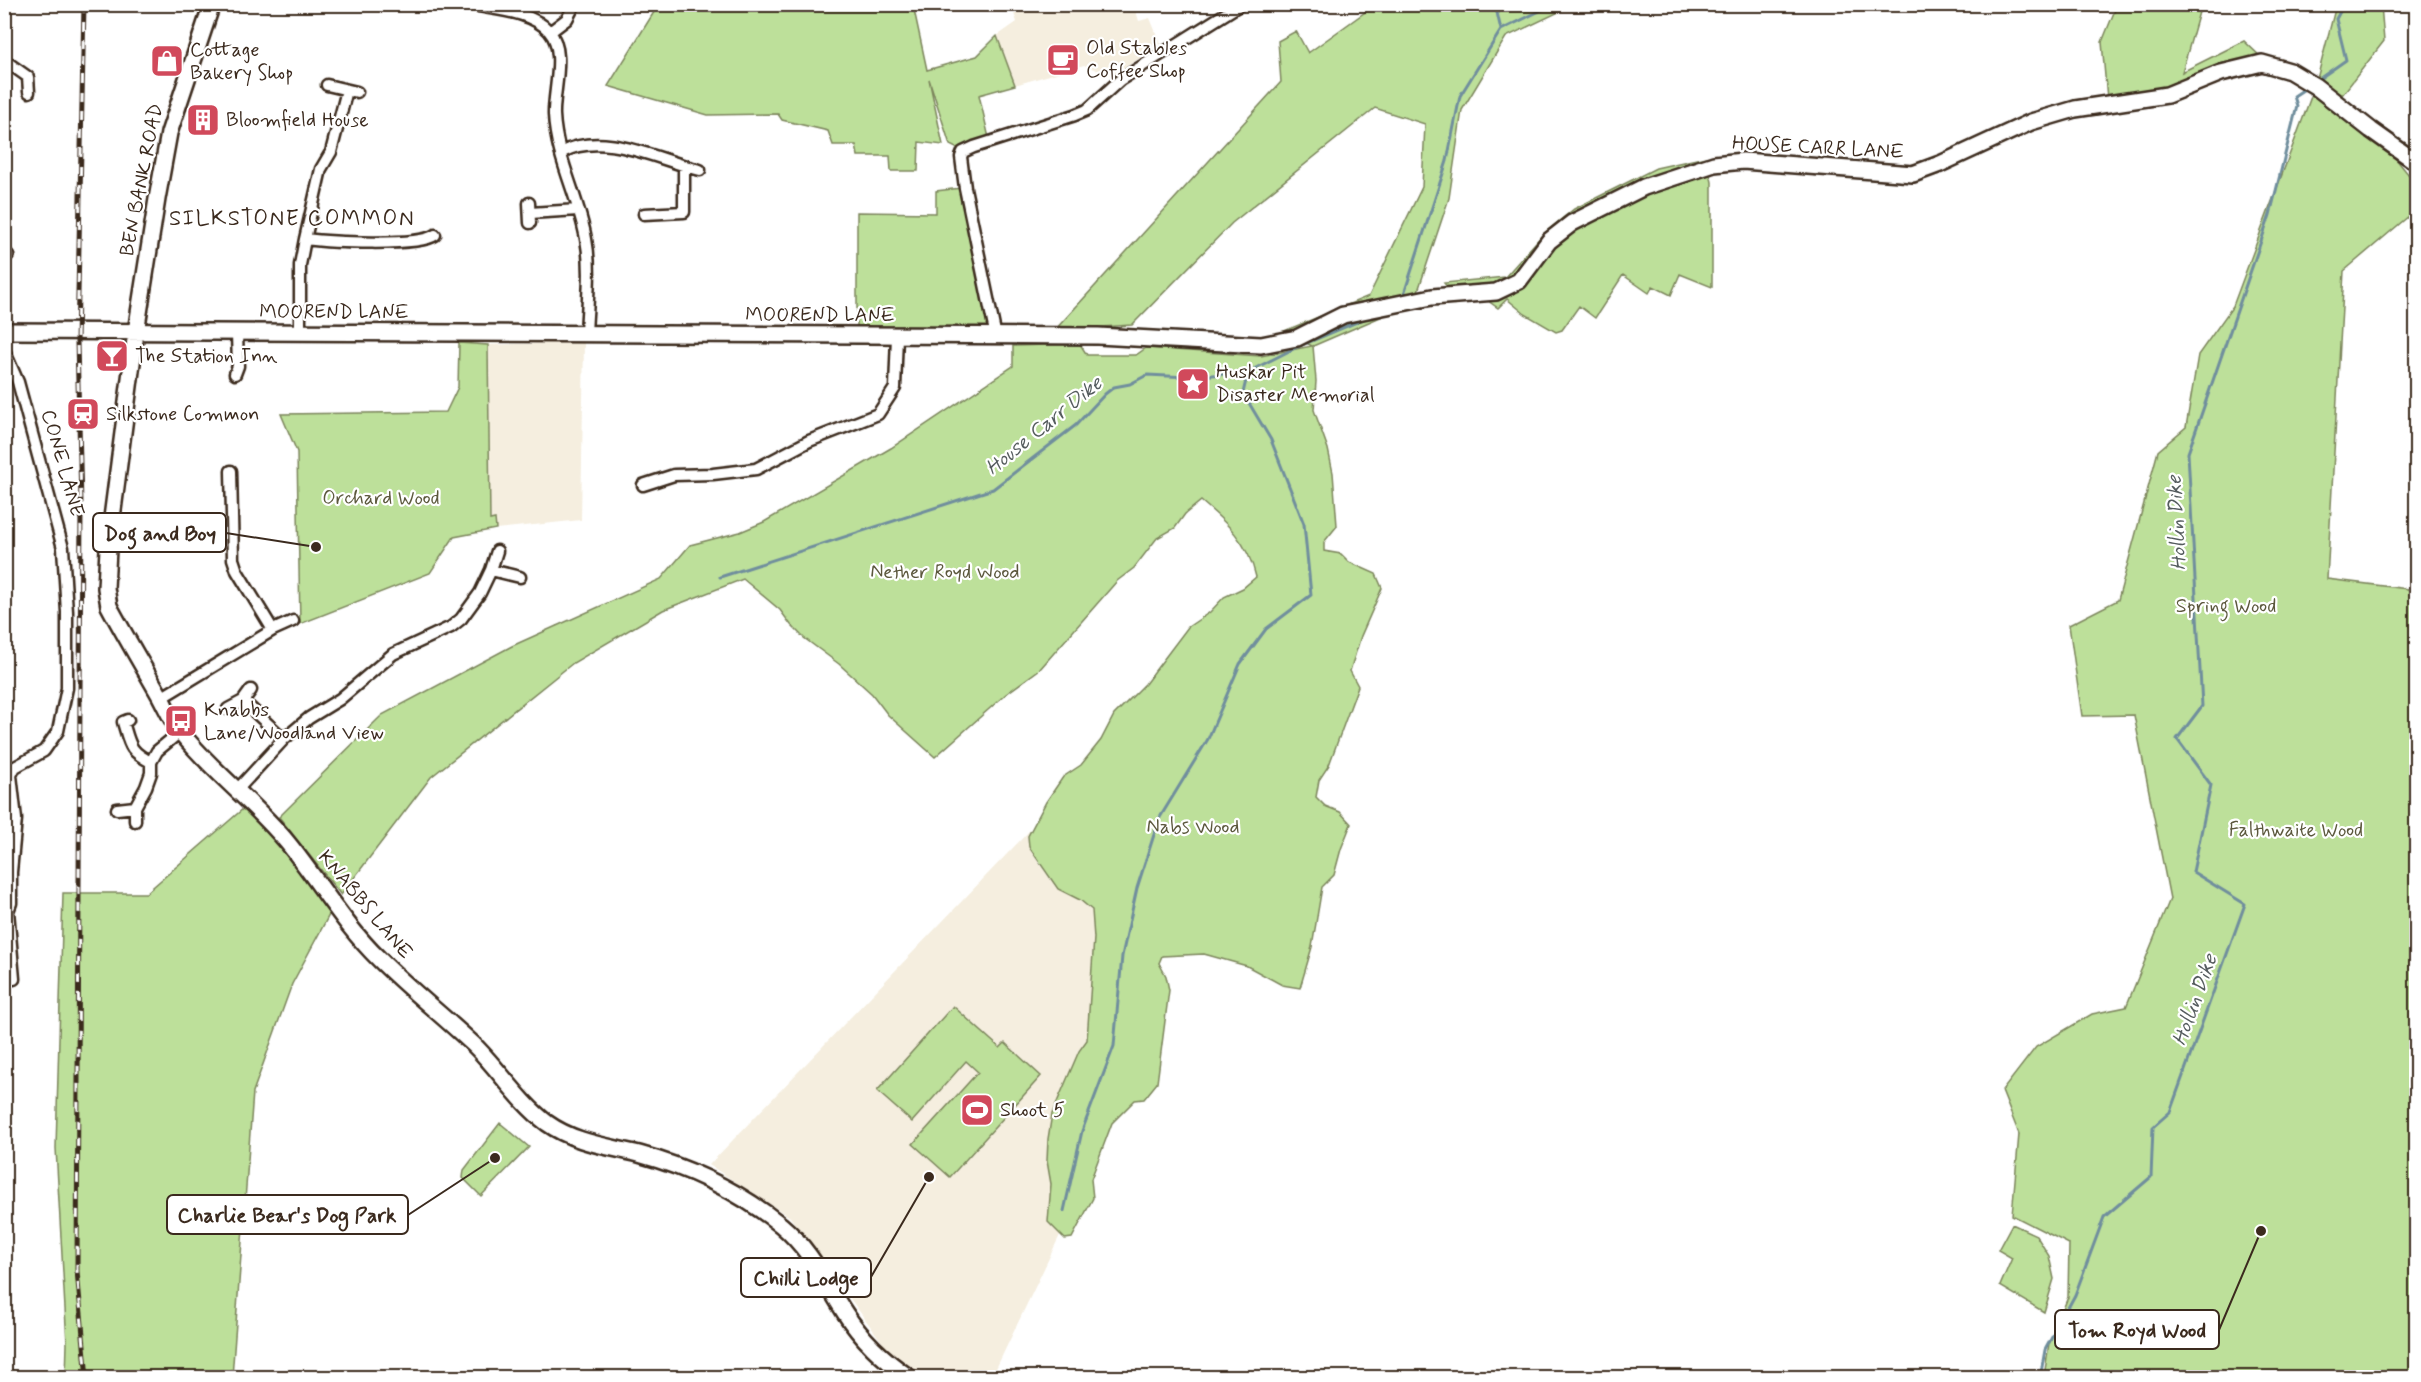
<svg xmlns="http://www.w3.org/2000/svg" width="2421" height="1382" font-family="Mynerve,sans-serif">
  <rect width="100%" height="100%" fill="#fff"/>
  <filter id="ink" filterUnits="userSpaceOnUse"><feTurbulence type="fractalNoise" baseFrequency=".0167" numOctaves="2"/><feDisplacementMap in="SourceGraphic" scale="12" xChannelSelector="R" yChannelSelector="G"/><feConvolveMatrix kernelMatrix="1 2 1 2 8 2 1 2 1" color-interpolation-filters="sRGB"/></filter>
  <g filter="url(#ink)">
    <path fill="#f5eedf" d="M1011,5H1134L1139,21L1150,18L1161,45L1111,76L1084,65L1015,85L997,36L1017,22Z
      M584,342L581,520L496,529L495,520H490L488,345Z
      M1033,827L1028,836L1029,847L1041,866L1058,889L1080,900L1092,910L1094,938L1087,1040L1079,1051L1064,1088L1047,1161L1051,1184L1048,1222L1061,1233L992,1377H923L887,1349L790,1217L709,1165Z"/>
    <path fill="#bde09a" stroke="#7c855c" stroke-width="1.5" d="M659,4L913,5L927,70L977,56L997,36L1015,85L979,95L989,138L956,148L950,145L929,79L943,145L919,142L918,171H891L890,156H858L856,145H833L828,131L782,120L778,114L708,115L608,86Z
      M1375,5H1565L1557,13L1506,37L1462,110L1449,198L1417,294L1385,315L1313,346L1316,381L1314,410L1328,449L1333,473L1337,526L1324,542V551L1341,554L1349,562L1376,574L1382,588L1361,636L1350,671L1358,686L1329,765L1319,780L1316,797L1325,806L1340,812L1351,824L1341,849L1334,875L1322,887L1312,947L1300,988L1282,985L1247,966L1204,954L1162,956L1159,963L1166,976L1169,990L1157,1083L1144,1099L1135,1100L1112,1123L1091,1179L1093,1198L1072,1238L1065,1239L1048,1222L1051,1184L1047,1161L1048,1139L1052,1114L1079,1051L1087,1040L1094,938L1092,910L1080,900L1058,889L1029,847L1028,836L1046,802L1063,777L1081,765L1101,740L1114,715L1145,684L1188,627L1210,612L1224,597L1243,588L1256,577C1248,542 1227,523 1201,501L1185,514L1175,528L1157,538L1134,568L1117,581L1040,669L1006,694L935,757L888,715L872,694L839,664L804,638L791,625L780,610L743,579L663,610L573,663L431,777L341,895L279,817L382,715L512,646L661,579L690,545L740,532L764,522L891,448L1013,366V346L1080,344L1087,355H1136L1146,348L1261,356L1312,346L1284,331L1369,296L1422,187L1425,124L1375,108L1232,223L1132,325L1055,330L1281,82L1278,41L1296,31L1308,53Z
      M2117,5H2201L2182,72L2244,41L2263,59L2166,91L2107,99L2102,42Z
      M2336,5H2381L2384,41L2339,99L2317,79Z
      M2312,94L2388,149L2413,180H2416V210L2344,271L2327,579L2416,590V1377H2044L2049,1344L2068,1297L2069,1244L2012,1215L2019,1134L2002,1091L2036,1047L2092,1014L2126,1007L2170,899L2134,715L2082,716L2069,625L2118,600L2158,451L2186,427L2198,355L2233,306Z
      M1706,157L1712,182V287L1680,274L1671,295L1653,286L1649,293L1623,275L1595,318L1579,306L1562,330L1556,332L1525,314L1507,299L1498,308L1488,301H1459L1444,283L1505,277L1543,234L1574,209L1656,168Z
      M961,188L989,328L857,329V212L936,213V191Z
      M459,343L488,345L490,520L495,519L496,529L454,537L430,573L300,624L297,452L281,414L446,412L458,387Z
      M244,808L269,832L330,913L292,984L253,1092L232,1377H66L67,1344L56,1148L63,893H146Z
      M953,1006L1000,1048L1005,1043L1041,1076L950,1177L913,1144L978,1072L966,1061L912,1122L877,1091Z
      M500,1123L529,1147L481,1196L463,1178L464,1170Z
      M2012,1224L2036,1235L2049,1256L2054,1279L2044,1312L2000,1286L2012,1258L1998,1250Z"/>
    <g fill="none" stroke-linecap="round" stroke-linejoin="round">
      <path stroke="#6f8e9d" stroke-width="3" d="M1495,4L1501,30
        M2316,81L2346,60L2336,19L2344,4
        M1403,297L1447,161L1460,96L1501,30L1554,4
        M720,577L993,489L1076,425L1105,394L1114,387L1130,384L1147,375L1188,377L1248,372L1297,347L1371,316
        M1064,1211L1082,1131L1114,1046L1122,956L1137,888L1159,819L1208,739L1240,664L1266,629L1311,595L1304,524L1271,440L1243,393L1248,372
        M2040,1378L2045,1350L2075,1295L2104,1217L2151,1177L2153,1127L2170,1112L2245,904L2193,872L2211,785L2177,739L2202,706L2188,453L2270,215L2297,106L2294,96L2306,88"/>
      <g stroke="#3b2a1e" stroke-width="15">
        <path id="street" d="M468,4C493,10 530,10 549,31C567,51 553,91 554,115C556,158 579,198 586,239C592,270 587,303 586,335
          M550,32L567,19L575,4
          M4,60L28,77L29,92
          M327,85L357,92
          M562,152C604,130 658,160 700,170
          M529,203L530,223
          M530,213L578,210
          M644,214L684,212V166
          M305,239C328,242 418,247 435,235
          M4,254L8,255
          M300,333V265L305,239L321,169L331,152L347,90
          M996,337L965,188L961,157L963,152L974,147L1075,115L1087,110L1120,80L1241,4
          M4,350L18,382L63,548L67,612V688L58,731L44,751L15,767L11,775L16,819L11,872V903L8,911L14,979
          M235,374L238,366L237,333
          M231,471L233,559L237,571L273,630
          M643,485L674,475L713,474L756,469L809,441L878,414L895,388L897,336
          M491,570L497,551
          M161,698L273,630L293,621
          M243,701L284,739
          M228,709L243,701L251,690
          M128,720L123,722C130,745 129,751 151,762
          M237,790L284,739L309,718L340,699L393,654L451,627L461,619L480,593L491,570L520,577
          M117,809L135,807
          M135,821V807L146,787L151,773V762L157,751L180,732"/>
      </g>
      <g stroke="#3b2a1e" stroke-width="20">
        <path id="secondary" d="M212,4L169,133L157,199L136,332L108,549L106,588L109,606C125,636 143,666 160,696C167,709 173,724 183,735C215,774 255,803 287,842C318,880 344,925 379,959C409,989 442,1015 473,1044C498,1068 519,1102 547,1123C575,1143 607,1146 639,1154C690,1168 740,1192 781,1225C811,1250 825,1282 845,1313C861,1338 885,1361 910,1378
          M4,331L1098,336L1261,345L1297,338L1343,315L1432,297L1496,292L1519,281L1549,241L1572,223L1644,187L1714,164L1743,161L1913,174L1940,164L2031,122L2075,109L2167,95L2221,73L2262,63L2290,71L2315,86L2371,130L2416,162"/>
      </g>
      <use href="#street" stroke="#fff" stroke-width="10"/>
      <use href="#secondary" stroke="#fff" stroke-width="15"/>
      <g stroke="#3b2a1e" stroke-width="5">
        <path id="rail" d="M84,4L77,342L81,503L77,1271L87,1378"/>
      </g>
      <use href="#rail" stroke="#fff" stroke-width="3" stroke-dasharray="9" stroke-linecap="butt"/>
    </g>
  </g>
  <defs>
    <g id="cafe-square" transform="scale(1.725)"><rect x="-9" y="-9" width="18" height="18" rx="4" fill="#d1495b" stroke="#fff"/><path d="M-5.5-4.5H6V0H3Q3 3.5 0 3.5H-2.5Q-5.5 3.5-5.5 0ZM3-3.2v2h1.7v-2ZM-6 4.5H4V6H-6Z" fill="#fff"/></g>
    <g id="shop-square" transform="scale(1.725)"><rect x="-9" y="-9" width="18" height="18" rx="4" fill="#d1495b" stroke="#fff"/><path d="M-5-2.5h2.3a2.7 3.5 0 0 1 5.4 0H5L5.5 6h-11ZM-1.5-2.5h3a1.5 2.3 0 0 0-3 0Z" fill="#fff"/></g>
    <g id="building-square" transform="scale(1.725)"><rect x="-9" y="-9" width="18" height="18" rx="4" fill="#d1495b" stroke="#fff"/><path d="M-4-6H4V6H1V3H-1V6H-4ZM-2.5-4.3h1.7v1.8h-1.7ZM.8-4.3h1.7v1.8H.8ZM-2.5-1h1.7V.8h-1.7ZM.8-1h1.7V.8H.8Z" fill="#fff"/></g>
    <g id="bar-square" transform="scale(1.725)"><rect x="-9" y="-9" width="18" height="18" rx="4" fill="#d1495b" stroke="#fff"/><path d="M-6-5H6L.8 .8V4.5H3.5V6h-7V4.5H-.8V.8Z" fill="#fff"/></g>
    <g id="sight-square" transform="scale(1.725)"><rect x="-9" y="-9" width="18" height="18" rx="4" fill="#d1495b" stroke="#fff"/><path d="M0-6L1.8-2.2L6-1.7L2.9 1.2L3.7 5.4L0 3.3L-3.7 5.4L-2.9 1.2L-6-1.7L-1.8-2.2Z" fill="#fff"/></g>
    <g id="station-square" transform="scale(1.725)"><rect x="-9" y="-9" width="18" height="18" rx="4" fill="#d1495b" stroke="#fff"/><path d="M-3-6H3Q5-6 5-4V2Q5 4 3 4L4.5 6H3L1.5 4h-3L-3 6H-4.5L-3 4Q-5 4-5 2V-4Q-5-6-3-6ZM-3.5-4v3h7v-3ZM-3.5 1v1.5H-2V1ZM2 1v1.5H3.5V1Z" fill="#fff"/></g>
    <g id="bus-square" transform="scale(1.725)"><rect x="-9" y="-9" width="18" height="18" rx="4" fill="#d1495b" stroke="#fff"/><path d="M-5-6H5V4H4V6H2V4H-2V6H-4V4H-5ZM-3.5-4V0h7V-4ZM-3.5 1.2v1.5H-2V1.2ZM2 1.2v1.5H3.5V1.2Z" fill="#fff"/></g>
    <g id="stadium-square" transform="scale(1.725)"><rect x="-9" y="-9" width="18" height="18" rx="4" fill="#d1495b" stroke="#fff"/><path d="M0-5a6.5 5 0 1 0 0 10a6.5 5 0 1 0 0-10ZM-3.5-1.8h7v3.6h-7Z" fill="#fff"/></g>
  </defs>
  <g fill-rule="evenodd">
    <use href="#cafe-square" x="1063" y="60"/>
    <use href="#shop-square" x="167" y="61"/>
    <use href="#building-square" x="203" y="120"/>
    <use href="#bar-square" x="112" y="356"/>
    <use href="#sight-square" x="1193" y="384"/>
    <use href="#station-square" x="83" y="414"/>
    <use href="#bus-square" x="181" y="721"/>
    <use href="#stadium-square" x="977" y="1110"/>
  </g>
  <g text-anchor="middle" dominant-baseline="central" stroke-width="4.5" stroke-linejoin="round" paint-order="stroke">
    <g font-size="20" fill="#3b2a1e" stroke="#fff" text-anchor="start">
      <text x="1086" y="48">Old Stables<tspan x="1086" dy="23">Coffee Shop</tspan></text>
      <text x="190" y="50">Cottage<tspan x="190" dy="23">Bakery Shop</tspan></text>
      <text x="226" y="120">Bloomfield House</text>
      <text x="135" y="356">The Station Inn</text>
      <text x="1216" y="372">Huskar Pit<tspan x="1216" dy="23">Disaster Memorial</tspan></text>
      <text x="106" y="414">Silkstone Common</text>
      <text x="204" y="710">Knabbs<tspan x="204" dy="23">Lane/Woodland View</tspan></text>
      <text x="1000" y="1110">Shoot 5</text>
    </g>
    <g font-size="20" fill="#3b2a1e" stroke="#fff">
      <text transform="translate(1818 148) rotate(3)">HOUSE CARR LANE</text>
      <text transform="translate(142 180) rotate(-79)">BEN BANK ROAD</text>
      <text x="334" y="312">MOOREND LANE</text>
      <text x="820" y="315">MOOREND LANE</text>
      <text transform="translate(62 463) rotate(74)">CONE LANE</text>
      <text transform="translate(365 905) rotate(50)">KNABBS LANE</text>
    </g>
    <g font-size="20" fill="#5c583d" stroke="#fff">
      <text x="381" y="498">Orchard Wood</text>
      <text x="945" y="572">Nether Royd Wood</text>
      <text x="2226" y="606">Spring Wood</text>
      <text x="1193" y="827">Nabs Wood</text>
      <text x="2296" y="830">Falthwaite Wood</text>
    </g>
    <g font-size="21" font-style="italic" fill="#555c5e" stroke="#fff">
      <text transform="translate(1044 426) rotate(-39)">House Carr Dike</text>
      <text transform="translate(2177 523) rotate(-93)">Hollin Dike</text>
      <text transform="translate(2195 1000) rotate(-70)">Hollin Dike</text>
    </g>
    <g font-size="22" letter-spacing="1.5" fill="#3b2a1e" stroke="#fff">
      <text x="292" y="219">SILKSTONE COMMON</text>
    </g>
  </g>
  <path fill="none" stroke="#3b2a1e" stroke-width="2" d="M316 547L226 533M495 1158L408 1215M929 1177L871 1277M2261 1231L2219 1330"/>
  <g fill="#3b2a1e" stroke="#fff" stroke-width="2">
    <circle cx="316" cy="547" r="6"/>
    <circle cx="495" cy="1158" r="6"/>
    <circle cx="929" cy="1177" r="6"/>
    <circle cx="2261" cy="1231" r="6"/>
  </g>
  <g fill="#fff" stroke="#3b2a1e" stroke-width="2">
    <rect x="93" y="513" width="133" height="39" rx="6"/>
    <rect x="167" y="1195" width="241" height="39" rx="6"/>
    <rect x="741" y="1258" width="130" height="39" rx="6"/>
    <rect x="2055" y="1310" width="164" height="39" rx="6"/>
  </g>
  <g font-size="21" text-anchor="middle" font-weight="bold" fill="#3b2a1e">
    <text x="160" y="540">Dog and Boy</text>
    <text x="287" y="1222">Charlie Bear's Dog Park</text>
    <text x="806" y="1285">Chilli Lodge</text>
    <text x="2137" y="1337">Tom Royd Wood</text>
  </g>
  <rect width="2421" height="1382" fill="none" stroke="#fff" stroke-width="24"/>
  <rect x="12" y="12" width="2397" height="1358" fill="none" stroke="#3b2a1e" stroke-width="2" filter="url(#ink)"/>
</svg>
